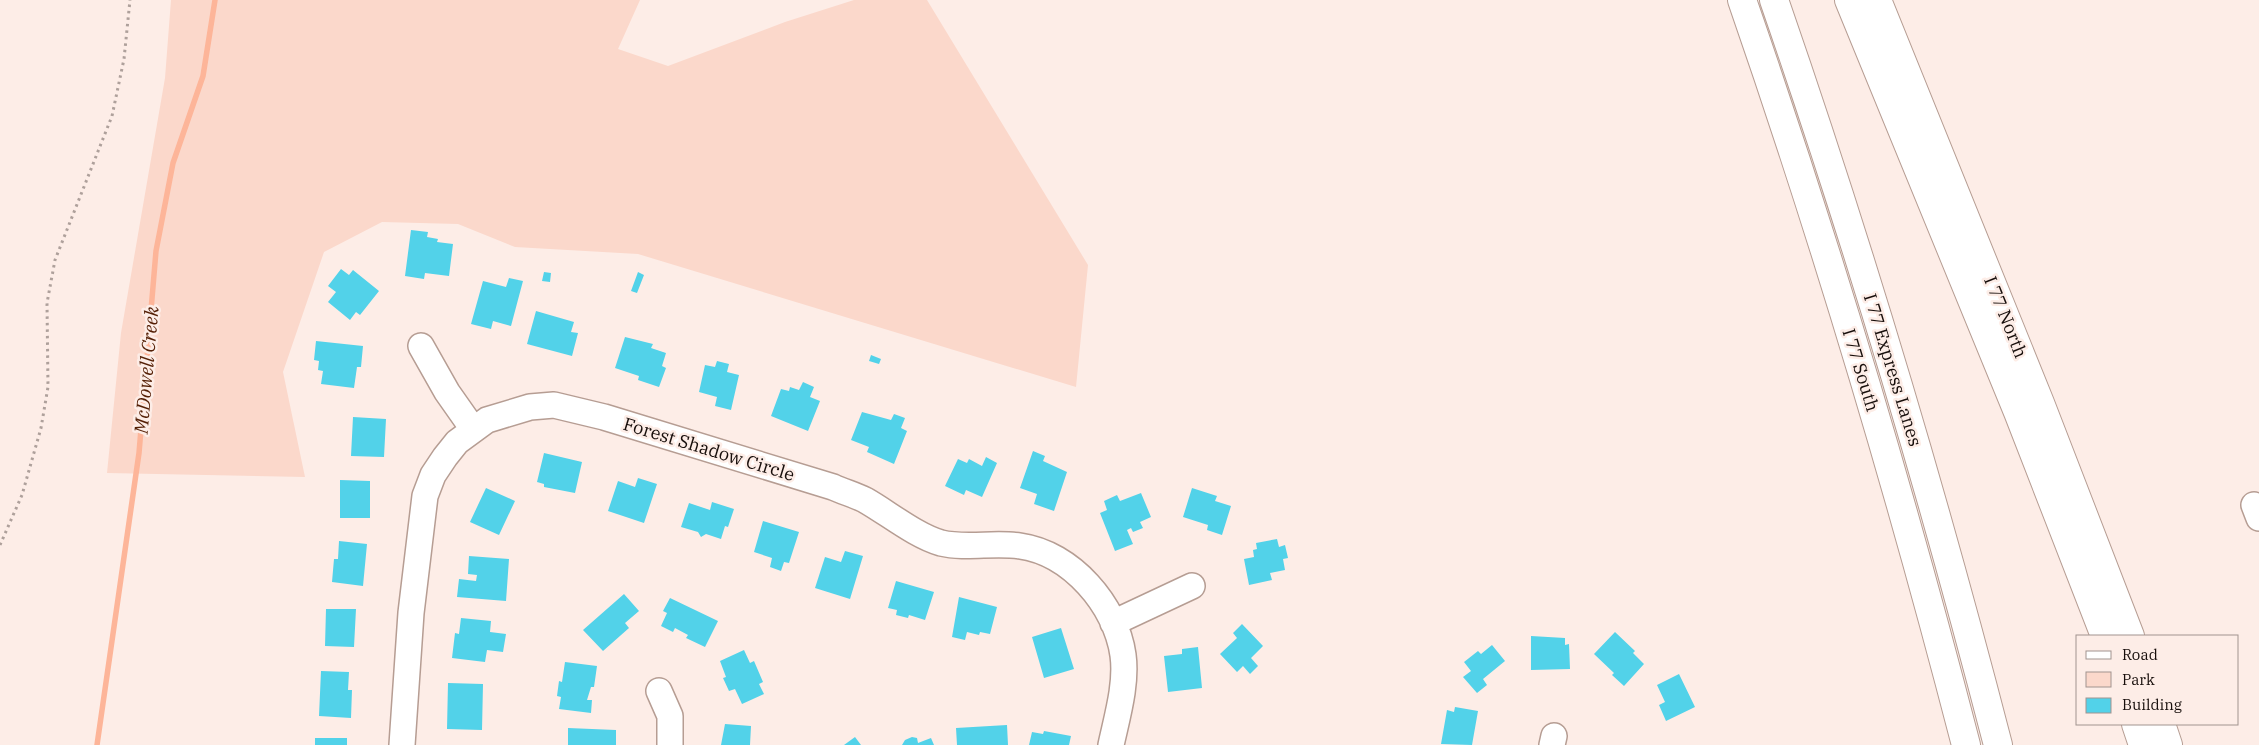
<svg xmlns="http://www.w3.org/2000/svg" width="2259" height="745" font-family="'IBM Plex Serif',serif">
  <rect width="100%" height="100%" fill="#fdede7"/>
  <path fill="#fbd8cb" d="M171,0H640L618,49L668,66L785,22L854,0H927L1088,265L1076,387L638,254L515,247L458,224L382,222L324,252L283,372L305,477L107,473L121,333L165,78Z"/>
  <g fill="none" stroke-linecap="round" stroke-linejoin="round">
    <path stroke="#fdb599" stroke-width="5.5" d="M97,745L139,453L156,251L173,163L203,76L215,0"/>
  </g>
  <path fill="#52d2e9" d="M411,230L428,232L427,237L438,239L437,242L453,244L449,276L425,273L424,279L405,276Z
    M341,269L349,275L353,270L379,291L360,315L356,312L350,320L328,302L336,292L328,286Z
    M544,272L551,273L550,282L542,281Z
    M638,272L644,275L637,293L631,291Z
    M509,278L523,281L511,326L493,321L491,329L471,324L483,281L506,287Z
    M536,311L574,322L571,332L578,333L572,356L527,344Z
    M625,337L653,344L651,348L666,353L662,366L666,368L659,387L638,380L639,376L615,368Z
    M316,341L363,346L361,367H357L354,388L321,384L323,371L318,370L319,361L314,360Z
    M871,355L881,359L879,364L869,361Z
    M717,361L729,364L727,372L739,375L731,410L715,406L717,397L699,392L705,365L715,367Z
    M803,382L814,387L810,397L820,401L808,431L771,416L781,389L789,391L790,387L799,390Z
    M862,412L891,420L894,414L905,418L901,428L907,431L894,464L867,452L869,447L851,440Z
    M353,417L386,419L384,457L351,456Z
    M1033,451L1045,456L1043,461L1067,472L1054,511L1034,504L1037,494L1020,488Z
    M544,453L582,462L575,493L544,487V484L537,482Z
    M986,457L997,463L982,497L966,490L964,495L945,486L958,459L967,463L969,459L982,466Z
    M638,478L657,484L644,523L608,511L618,481L635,487Z
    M340,480L370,481V518H340Z
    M486,488L515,501L499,535L470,522Z
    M1192,488L1217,496L1215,501L1231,506L1222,535L1207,530L1208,525L1183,517Z
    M1141,493L1151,517L1140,522L1143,528L1133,532L1131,528L1127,530L1133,544L1115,551L1100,513L1107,510L1104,501L1117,495L1120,501Z
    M712,502L734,509L728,527L725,526L721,539L706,534L701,537L698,532L681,527L689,503L710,510Z
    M763,521L799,532L789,563L784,562L781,571L770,567L772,558L754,552Z
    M1277,539L1279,547L1285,545L1288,558L1283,559L1285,570L1270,573L1272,580L1249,585L1244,559L1254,557L1253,550L1257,549L1256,543Z
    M339,541L367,544L363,586L332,582L334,559H338Z
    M845,551L863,556L850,599L815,588L825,557L841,562Z
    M469,556L509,559L506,601L457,597L459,579L476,581L477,575L468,574Z
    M896,581L934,592L925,620L909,615L908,618L896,615L897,610L888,608Z
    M624,594L639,611L625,623L629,628L603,651L583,630Z
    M959,597L997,607L990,634L980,632L979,635L967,632L965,640L952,637Z
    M670,598L718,621L705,647L686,638L688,635L675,628L673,632L661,626L667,613L663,611Z
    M326,609H356L354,647L325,646Z
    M461,618L491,621L490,632L506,634L503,652L487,650L485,662L452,658L455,633L459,634Z
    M1242,624L1263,646L1251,658L1258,666L1250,674L1243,666L1237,672L1220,654L1237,638L1233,633Z
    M1061,628L1074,669L1044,678L1032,637Z
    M1615,632L1635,651L1633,653L1644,664L1624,686L1612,675L1614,673L1594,654Z
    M1531,636L1565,638V645L1569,644L1570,669L1531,670Z
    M1492,645L1505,661L1483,679L1487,685L1477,693L1463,677L1471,671L1464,662L1478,651L1481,654Z
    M1198,647L1202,688L1168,692L1164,656L1182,654V649Z
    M744,650L750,663L754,661L763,682L759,684L764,694L742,704L735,689L729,691L723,678L726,677L720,661Z
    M565,662L597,666L594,687H591L587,700H592L591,713L559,709L561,697L557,696L559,681L562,682Z
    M321,671L349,672L348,690H352L351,718L319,716Z
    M1679,674L1695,707L1666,721L1659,705L1665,702L1657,685Z
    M448,683L483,684L482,730L447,729Z
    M1455,707L1478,711L1472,745L1441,744L1447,710L1454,712Z
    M725,724L751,726L750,745H721Z
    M1007,725L1008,745H957L956,728Z
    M568,728L616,730V745H568Z
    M1044,731L1071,736L1069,745H1029L1032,732L1043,734Z
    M855,737L861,745H844Z
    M912,737L917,738L918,743L931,738L934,745H902L905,740Z
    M315,738H347V745H315Z"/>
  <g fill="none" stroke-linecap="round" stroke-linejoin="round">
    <g stroke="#b69d93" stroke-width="28">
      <path id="minor" d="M421,346L447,392L473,429
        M2254,505L2259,518
        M1113,623L1192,586
        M659,691L670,716V745
        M402,745L411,613L425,496L433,475L445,457L457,442L487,420L530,407L554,405L604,417L833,487C844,492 855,495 865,500C888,513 916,536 941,543C966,549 994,542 1020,546C1071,553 1116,605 1123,655C1127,684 1117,717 1111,745
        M1552,745L1554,736"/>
    </g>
    <g stroke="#b69d93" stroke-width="30">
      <path id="highway" d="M1742,0C1827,245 1901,494 1966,745
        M1774,0C1859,245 1933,494 1998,745
        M1849,0L2018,412L2105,636
        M1877,0L2040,403L2130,636
        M2136,724L2143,745
        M2161,724L2168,745"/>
    </g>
    <path stroke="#aea09b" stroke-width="3" stroke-dasharray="2.5 4" stroke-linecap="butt" d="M0,545L22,495L41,428L48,387L47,303L55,260L112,116L124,59L130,0"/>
    <use href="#minor" stroke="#fff" stroke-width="25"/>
    <use href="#highway" stroke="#fff" stroke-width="28"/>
  </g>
  <g text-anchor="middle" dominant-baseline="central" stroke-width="5" stroke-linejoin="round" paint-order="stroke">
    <g font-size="18" fill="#170e0b" stroke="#fdede7">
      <text transform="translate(2006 317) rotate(68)">I 77 North</text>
      <text transform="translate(1861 370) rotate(73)">I 77 South</text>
      <text transform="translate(1893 370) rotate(73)">I 77 Express Lanes</text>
      <text transform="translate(709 449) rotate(17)">Forest Shadow Circle</text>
    </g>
    <g font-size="19" font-style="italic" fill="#541f05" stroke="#fdede7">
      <text transform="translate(146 370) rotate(-85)">McDowell Creek</text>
    </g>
  </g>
  <rect x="2076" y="635" width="162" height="90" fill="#fdede7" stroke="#a1948f"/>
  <rect x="2086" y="651" width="25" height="8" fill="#ffffff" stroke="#a1948f"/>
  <text x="2122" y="660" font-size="15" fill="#170e0b">Road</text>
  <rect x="2086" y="672" width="25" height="15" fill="#fbd8cb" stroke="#a1948f"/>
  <text x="2122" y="685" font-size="15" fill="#170e0b">Park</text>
  <rect x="2086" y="698" width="25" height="15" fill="#52d2e9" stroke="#a1948f"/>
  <text x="2122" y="710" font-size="15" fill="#170e0b">Building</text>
</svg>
